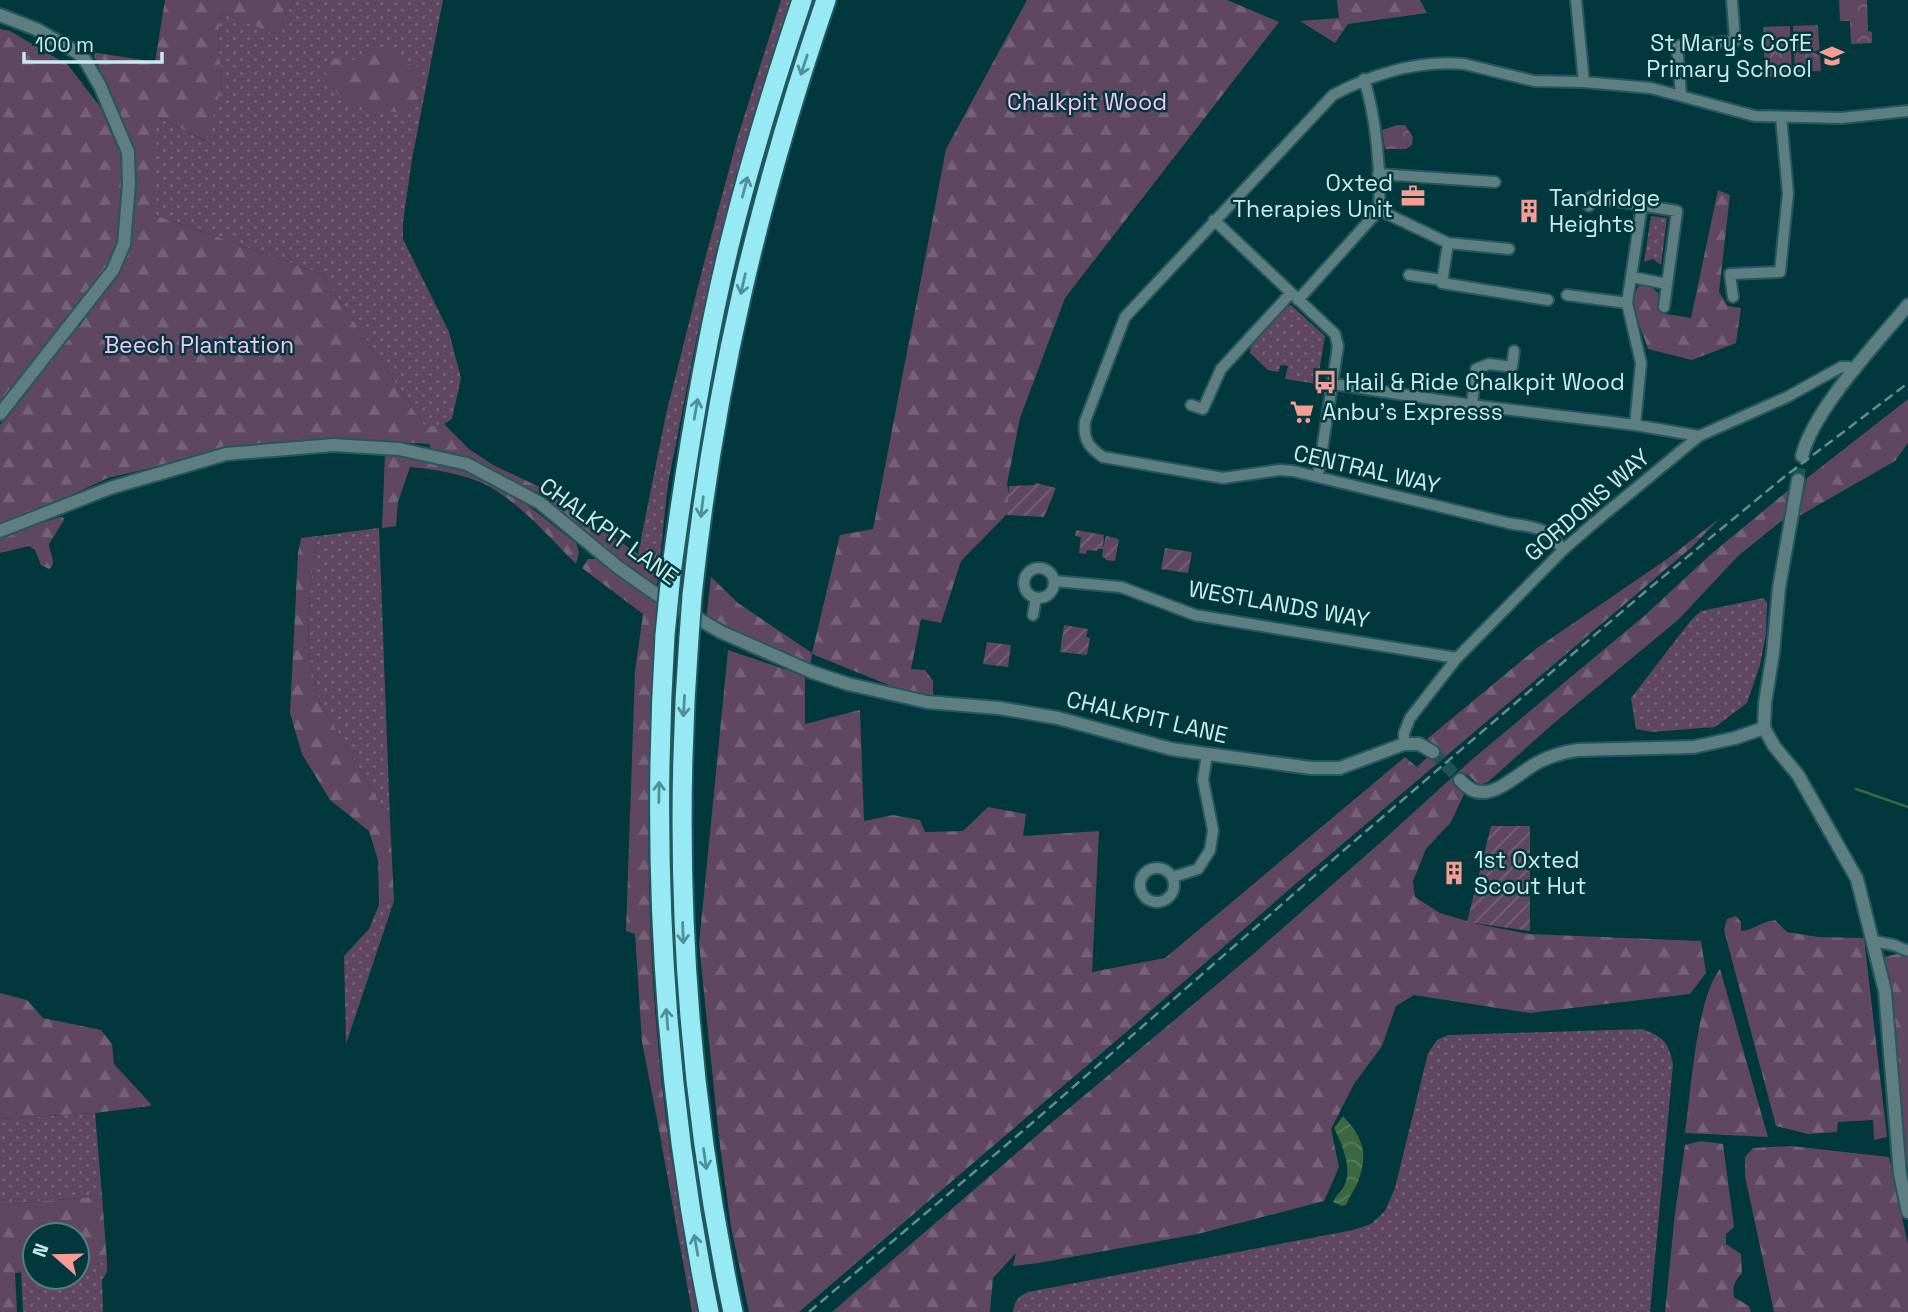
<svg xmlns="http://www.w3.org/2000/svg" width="1908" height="1312" font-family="'Space Grotesk',sans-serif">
  <defs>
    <pattern id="grass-dots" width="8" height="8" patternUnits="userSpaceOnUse" patternTransform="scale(1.75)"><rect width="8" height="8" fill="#604761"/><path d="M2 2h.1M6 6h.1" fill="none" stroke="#756278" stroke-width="1.8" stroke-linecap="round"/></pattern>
    <pattern id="forest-firs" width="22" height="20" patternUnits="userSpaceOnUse" patternTransform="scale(1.75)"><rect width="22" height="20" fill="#604761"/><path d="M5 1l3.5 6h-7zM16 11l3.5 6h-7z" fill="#756278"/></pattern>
    <pattern id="park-crowns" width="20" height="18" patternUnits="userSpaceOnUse" patternTransform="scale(1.75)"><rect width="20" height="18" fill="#604761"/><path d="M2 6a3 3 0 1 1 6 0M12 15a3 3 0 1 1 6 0" fill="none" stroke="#756278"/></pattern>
    <pattern id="garden-furrows" width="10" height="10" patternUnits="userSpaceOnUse" patternTransform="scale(1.75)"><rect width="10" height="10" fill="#604761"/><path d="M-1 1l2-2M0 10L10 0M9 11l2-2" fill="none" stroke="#756278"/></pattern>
    <pattern id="water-waves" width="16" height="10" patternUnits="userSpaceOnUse" patternTransform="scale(1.75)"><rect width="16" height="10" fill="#3d683f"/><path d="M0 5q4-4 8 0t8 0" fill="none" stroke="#587e5b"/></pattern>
  </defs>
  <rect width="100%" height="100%" fill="#00383d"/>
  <path fill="url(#grass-dots)" d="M294,0H443L412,159L403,222V239L449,332L461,378L452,419L444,424L425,427L322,274L155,215V116L205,141L222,85L218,42L220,12L275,34Z
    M781,0H792L743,151L697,336L668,484L657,585L638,554L666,414L704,263L738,136Z
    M1651,216L1667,218L1661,265L1653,259L1644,262Z
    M1291,305L1325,336L1317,384L1285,379L1288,366L1281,365L1278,372L1268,370L1250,353L1251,344L1284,308Z
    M379,528L390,820L320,703L308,652L310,587L318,536Z
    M1764,598L1767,603L1766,634L1760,665L1747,703L1715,727L1652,732L1636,729L1631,698L1692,619L1701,611Z
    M394,901L346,1044L344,956L369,929L379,905Z
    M1642,1029C1664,1037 1668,1042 1673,1064L1650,1312H1013C1014,1301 1019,1296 1028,1292L1353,1230L1371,1224L1385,1211L1395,1188L1428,1053L1437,1040L1448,1035Z
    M95,1113L102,1196L0,1205V1119Z
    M661,1141L670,1149L698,1312H692Z
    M107,1262V1272L102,1280L103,1312H23L21,1272L35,1271V1277H77V1266Z"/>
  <path fill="url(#forest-firs)" d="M165,0H294L275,34L220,12L218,42L222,85L206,141L155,116V215L322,274L425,427L444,424L469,449L493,465L548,491L545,495C504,482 474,459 430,449V444L331,438L226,450L108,478L13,522L0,523V425L119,271L130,245L135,185L134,147L92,52L155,62Z
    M1027,0H1227L1279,22L1065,298L1020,418L1007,484L1012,509L961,561L941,623L921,619L911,669L925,670L933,681V695L906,692L812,654L810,666L706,621L711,577L738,603L812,653L840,535L873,529L946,149Z
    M1337,0H1420L1427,13L1348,24L1335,43L1300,21L1339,18Z
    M0,29L10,31L68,65L105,113L121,149L124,186L119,243L107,267L0,406Z
    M393,48L399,61L419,67C425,81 420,98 412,111C388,114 350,111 335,90C330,83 326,73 322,65L332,58L356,60L367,49Z
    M1718,190L1730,195L1719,292L1728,306L1741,308L1736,343L1692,360L1648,349C1642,328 1625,304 1640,284L1650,285L1658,293L1660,313L1691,318Z
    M1908,399V443L1895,461L1799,516L1807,478Z
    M385,453L458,466L512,493L576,543L579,552L576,564C550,538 523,506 490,487C469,475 434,469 410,467L398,502L396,526L382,528Z
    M1790,489L1784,519L1738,556L1679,619L1554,723L1488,782L1479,785L1467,774L1455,784L1465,792L1451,822L1426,849L1413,881L1415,897L1440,913L1477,924L1529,934L1701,941L1706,973L1690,994L1530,1013L1414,995L1396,1006L1382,1046L1354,1084L1331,1129L1339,1167L1324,1201L1198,1234L1038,1263L1013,1266L1016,1253L993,1278L990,1312H832L1049,1125L1252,955L1381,842L1469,762L1644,616L1711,554Z
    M555,497L638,554L657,585V590L578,527L551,502Z
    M60,517H63L64,520L49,544C49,553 58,564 49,569L41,565L35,550L29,546L0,553V537Z
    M1720,518L1693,546L1292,887L1131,1028L799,1312H749L731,1227L719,1138L699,944L728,650L805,676V724L860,710L864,821L893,815L920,820L925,832L963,831L988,807L1026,814L1023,836L1099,831L1092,972L1165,958L1405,757L1417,767L1438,747L1427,739L1537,648L1667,559Z
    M318,536L310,587L308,652L320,703L390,820L394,901L379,905L378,860L369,831L330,800L302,754L290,713L298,553L301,538Z
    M588,559H599L657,600C644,785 644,964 670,1149L661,1140L642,1042L635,934L626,931L635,671L643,614L582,568Z
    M1736,916L1741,922V931C1755,930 1761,921 1775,920L1787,932L1818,937L1864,938L1887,1137L1874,1140L1873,1120L1838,1122L1837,1132L1808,1134L1776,1126L1724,930L1727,919Z
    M1906,952L1908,957V1172L1900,1103L1891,990L1884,957Z
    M1720,969L1768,1137L1685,1133C1691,1093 1696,999 1720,969Z
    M0,993L27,1000L43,1018L101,1030L112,1044L114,1064L151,1104L150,1106L95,1113L0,1119Z
    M1701,1141L1723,1144L1734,1227L1726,1234V1244L1741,1254L1742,1273C1735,1281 1732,1286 1734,1297L1749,1306L1751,1312H1665L1675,1213L1685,1145Z
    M1791,1146L1889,1157L1908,1245V1312H1774L1745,1176V1157L1753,1148Z
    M102,1196L107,1262L77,1266V1235H35V1271L15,1273L17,1312H0V1205Z"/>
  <path fill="url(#park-crowns)" d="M1839,0H1867L1868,31L1872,32V43L1851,44L1850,21H1840Z
    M1818,25L1821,71L1795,72L1793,26Z
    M1790,26L1792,76L1765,77L1763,27Z
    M1397,125H1405L1413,137L1412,145L1406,149H1385L1382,130Z"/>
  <path fill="url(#garden-furrows)" d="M1036,483L1056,488L1044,517L1007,515L1009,486L1034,485Z
    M1076,530L1104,535L1103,548L1106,536L1119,539L1115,561L1105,560L1106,558L1102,557L1103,549H1098L1097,551L1087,550L1086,554L1079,553L1081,537L1075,536Z
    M1165,548L1192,552L1188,573L1161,569Z
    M1064,625L1088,629L1086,637L1090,638L1087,655L1060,652Z
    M987,642L1011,645L1008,667L983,664Z
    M1491,826H1530V931L1467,922Z"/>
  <path fill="url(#water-waves)" d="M1343,1116C1361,1136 1369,1151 1359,1179C1356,1188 1350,1195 1346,1205L1342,1206L1333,1202C1336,1195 1339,1194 1343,1188C1354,1171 1342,1144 1334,1128Z"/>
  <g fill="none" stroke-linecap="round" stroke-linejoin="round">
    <path stroke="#3d683f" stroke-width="2.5" d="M1856,789L1908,807"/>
    <path stroke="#1e5358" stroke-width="12" stroke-dasharray="12 6" stroke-linecap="butt" d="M1798,480L1802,456
      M1433,752L1460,780"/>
    <g stroke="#24585d" stroke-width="14">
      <path id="minor" d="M1576,0L1584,82
        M1681,95L1677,46L1735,41L1732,0
        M1378,174L1495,182
        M1589,206L1591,197L1677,211L1664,307
        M1379,210L1448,243L1509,249
        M1214,220L1335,334L1338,346L1318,476
        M1448,243L1442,283L1548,300
        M1409,275L1442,280
        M1632,277L1667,284
        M1567,295L1627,303
        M1733,297L1730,274L1780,272L1788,193L1781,117
        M1298,300L1379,210C1381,170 1376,117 1364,79
        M1333,384L1472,405L1635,425L1699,436
        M1191,405L1203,409L1221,369L1291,293
        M1472,405L1476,369L1489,364L1512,367L1514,351
        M1635,425L1641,363L1627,303L1642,205
        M1563,550C1545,525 1536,528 1508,523L1293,471L1280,470L1223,478L1103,457C1088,447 1083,439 1085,421L1125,317L1333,95C1373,74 1418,60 1464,64L1534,81L1584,82L1651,88L1755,116L1841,118L1908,111
        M1024 583a15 15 0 1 1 30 0a15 15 0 1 1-30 0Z
        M1054,581L1121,587L1195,615L1457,658
        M1033,615L1036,598
        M1404,744V733L1410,718L1457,658L1563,550L1595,522L1699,436L1787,397L1841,367H1849L1855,370
        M1140 885a17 17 0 1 1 34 0a17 17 0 1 1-34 0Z
        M1173,877L1198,869L1210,850L1213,830L1203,780L1207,755
        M1873,941L1894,945L1908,951"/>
    </g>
    <g stroke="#24585d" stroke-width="16">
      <path id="tertiary" d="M0,15L36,29L78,53L85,60L100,86L128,152L129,184L124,244L113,270L0,414
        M1802,456C1813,410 1876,344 1908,305
        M1798,480L1779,588L1773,653L1765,703L1764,728L1774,746L1798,775L1857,879L1885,991L1900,1174L1908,1212
        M0,531L110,488L226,454L333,445L399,449L467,464L540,503L619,568L656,594L721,632L812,672L848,684L927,702L999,708L1058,718L1171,749L1311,768H1340L1404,744H1419L1433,752
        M1460,780C1466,787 1474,793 1484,792C1500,792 1522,771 1537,763C1550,756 1563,752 1578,750L1694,747L1735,738L1764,728"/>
    </g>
    <g stroke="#24585d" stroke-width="23">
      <path id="motorway" d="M671,574C686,460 704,346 732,234C752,155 776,77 802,0
        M692,596C714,386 758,199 826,0
        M665,635C651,862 664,1089 709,1312
        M689,637C672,864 686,1089 733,1312"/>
    </g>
    <use href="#minor" stroke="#5e7e81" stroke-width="10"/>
    <use href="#tertiary" stroke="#5e7e81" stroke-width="12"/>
    <use href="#motorway" stroke="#97eaf4" stroke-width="19"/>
    <path stroke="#628e93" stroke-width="2.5" stroke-dasharray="10 5" stroke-linecap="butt" d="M809,1312L1031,1124L1336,857L1646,591L1784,477L1908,383"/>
    <g stroke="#24585d" stroke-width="23" stroke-linecap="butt">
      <path id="motorway-bridge" d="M665,635L671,574
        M689,637L692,596"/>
    </g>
    <use href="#motorway-bridge" stroke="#97eaf4" stroke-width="19"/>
  </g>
  <defs><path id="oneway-shaft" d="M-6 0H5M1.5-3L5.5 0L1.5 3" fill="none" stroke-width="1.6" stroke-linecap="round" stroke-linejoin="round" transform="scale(1.75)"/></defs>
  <g stroke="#4c9198">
    <use href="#oneway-shaft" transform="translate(804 65) rotate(108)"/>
    <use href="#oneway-shaft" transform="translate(745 187) rotate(-75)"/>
    <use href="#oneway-shaft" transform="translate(743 284) rotate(103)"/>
    <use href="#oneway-shaft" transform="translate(696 409) rotate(-80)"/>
    <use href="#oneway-shaft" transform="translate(702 507) rotate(97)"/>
    <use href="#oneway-shaft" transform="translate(684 706) rotate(93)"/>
    <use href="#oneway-shaft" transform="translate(659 792) rotate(-89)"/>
    <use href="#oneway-shaft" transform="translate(683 933) rotate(88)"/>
    <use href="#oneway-shaft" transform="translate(667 1019) rotate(-95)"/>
    <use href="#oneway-shaft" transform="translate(705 1159) rotate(82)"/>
    <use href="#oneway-shaft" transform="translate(696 1245) rotate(-100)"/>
  </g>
  <defs>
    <g id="school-bare" transform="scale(1.89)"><path d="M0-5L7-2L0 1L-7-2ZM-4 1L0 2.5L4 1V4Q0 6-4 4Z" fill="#f59c94" stroke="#00383d" stroke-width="2.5" paint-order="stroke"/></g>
    <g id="office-bare" transform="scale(1.89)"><path d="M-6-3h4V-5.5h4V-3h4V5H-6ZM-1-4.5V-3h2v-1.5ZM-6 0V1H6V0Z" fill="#f59c94" stroke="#00383d" stroke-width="2.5" paint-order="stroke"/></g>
    <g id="building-bare" transform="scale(1.89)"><path d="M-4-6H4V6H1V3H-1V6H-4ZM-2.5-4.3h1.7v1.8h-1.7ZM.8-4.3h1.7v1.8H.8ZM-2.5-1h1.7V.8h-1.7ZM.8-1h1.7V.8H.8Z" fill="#f59c94" stroke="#00383d" stroke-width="2.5" paint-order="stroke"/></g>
    <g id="bus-bare" transform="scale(1.89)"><path d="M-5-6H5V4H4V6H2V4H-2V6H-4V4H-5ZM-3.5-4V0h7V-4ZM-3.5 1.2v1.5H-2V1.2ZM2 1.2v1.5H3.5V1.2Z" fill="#f59c94" stroke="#00383d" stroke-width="2.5" paint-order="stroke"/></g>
    <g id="supermarket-bare" transform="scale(1.89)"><path d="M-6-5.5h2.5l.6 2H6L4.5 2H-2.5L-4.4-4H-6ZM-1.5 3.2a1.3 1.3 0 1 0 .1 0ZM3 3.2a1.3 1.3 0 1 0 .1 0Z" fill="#f59c94" stroke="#00383d" stroke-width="2.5" paint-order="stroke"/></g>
  </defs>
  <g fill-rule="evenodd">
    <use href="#school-bare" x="1832" y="56"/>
    <use href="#office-bare" x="1413" y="196"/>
    <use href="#building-bare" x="1529" y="211"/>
    <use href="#bus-bare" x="1325" y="382"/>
    <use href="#supermarket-bare" x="1302" y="412"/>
    <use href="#building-bare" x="1454" y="873"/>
  </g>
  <g text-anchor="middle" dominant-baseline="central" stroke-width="5" stroke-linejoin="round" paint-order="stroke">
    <g font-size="23" fill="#caeaee" stroke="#00383d" text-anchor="start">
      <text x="1812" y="43" text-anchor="end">St Mary's CofE<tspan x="1812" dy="26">Primary School</tspan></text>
      <text x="1393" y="183" text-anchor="end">Oxted<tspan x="1393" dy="26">Therapies Unit</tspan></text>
      <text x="1549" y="198">Tandridge<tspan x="1549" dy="26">Heights</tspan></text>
      <text x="1345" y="382">Hail &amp; Ride Chalkpit Wood</text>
      <text x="1322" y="412">Anbu's Expresss</text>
      <text x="1474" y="860">1st Oxted<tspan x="1474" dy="26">Scout Hut</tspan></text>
    </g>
    <g font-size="23" fill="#f5c3f7" stroke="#00383d">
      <text x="1087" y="102">Chalkpit Wood</text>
      <text x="199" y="345">Beech Plantation</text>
    </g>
    <g font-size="23" fill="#caeaee" stroke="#00383d">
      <text transform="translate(1367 469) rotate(13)">CENTRAL WAY</text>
      <text transform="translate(1587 505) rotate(-41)">GORDONS WAY</text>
      <text transform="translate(609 531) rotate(36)">CHALKPIT LANE</text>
      <text transform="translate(1279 604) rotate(10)">WESTLANDS WAY</text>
      <text transform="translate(1147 717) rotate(13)">CHALKPIT LANE</text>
    </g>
  </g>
  <g transform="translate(56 1256) rotate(290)"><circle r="33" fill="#00383d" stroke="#517f84" stroke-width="2"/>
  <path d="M0-5L12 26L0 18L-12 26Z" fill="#f59c94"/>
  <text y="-10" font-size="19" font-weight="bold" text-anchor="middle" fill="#caeaee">N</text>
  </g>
  <path d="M24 52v10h138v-10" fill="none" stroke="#caeaee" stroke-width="3.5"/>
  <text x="35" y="52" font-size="21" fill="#caeaee" stroke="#00383d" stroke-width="5" paint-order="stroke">100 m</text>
</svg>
